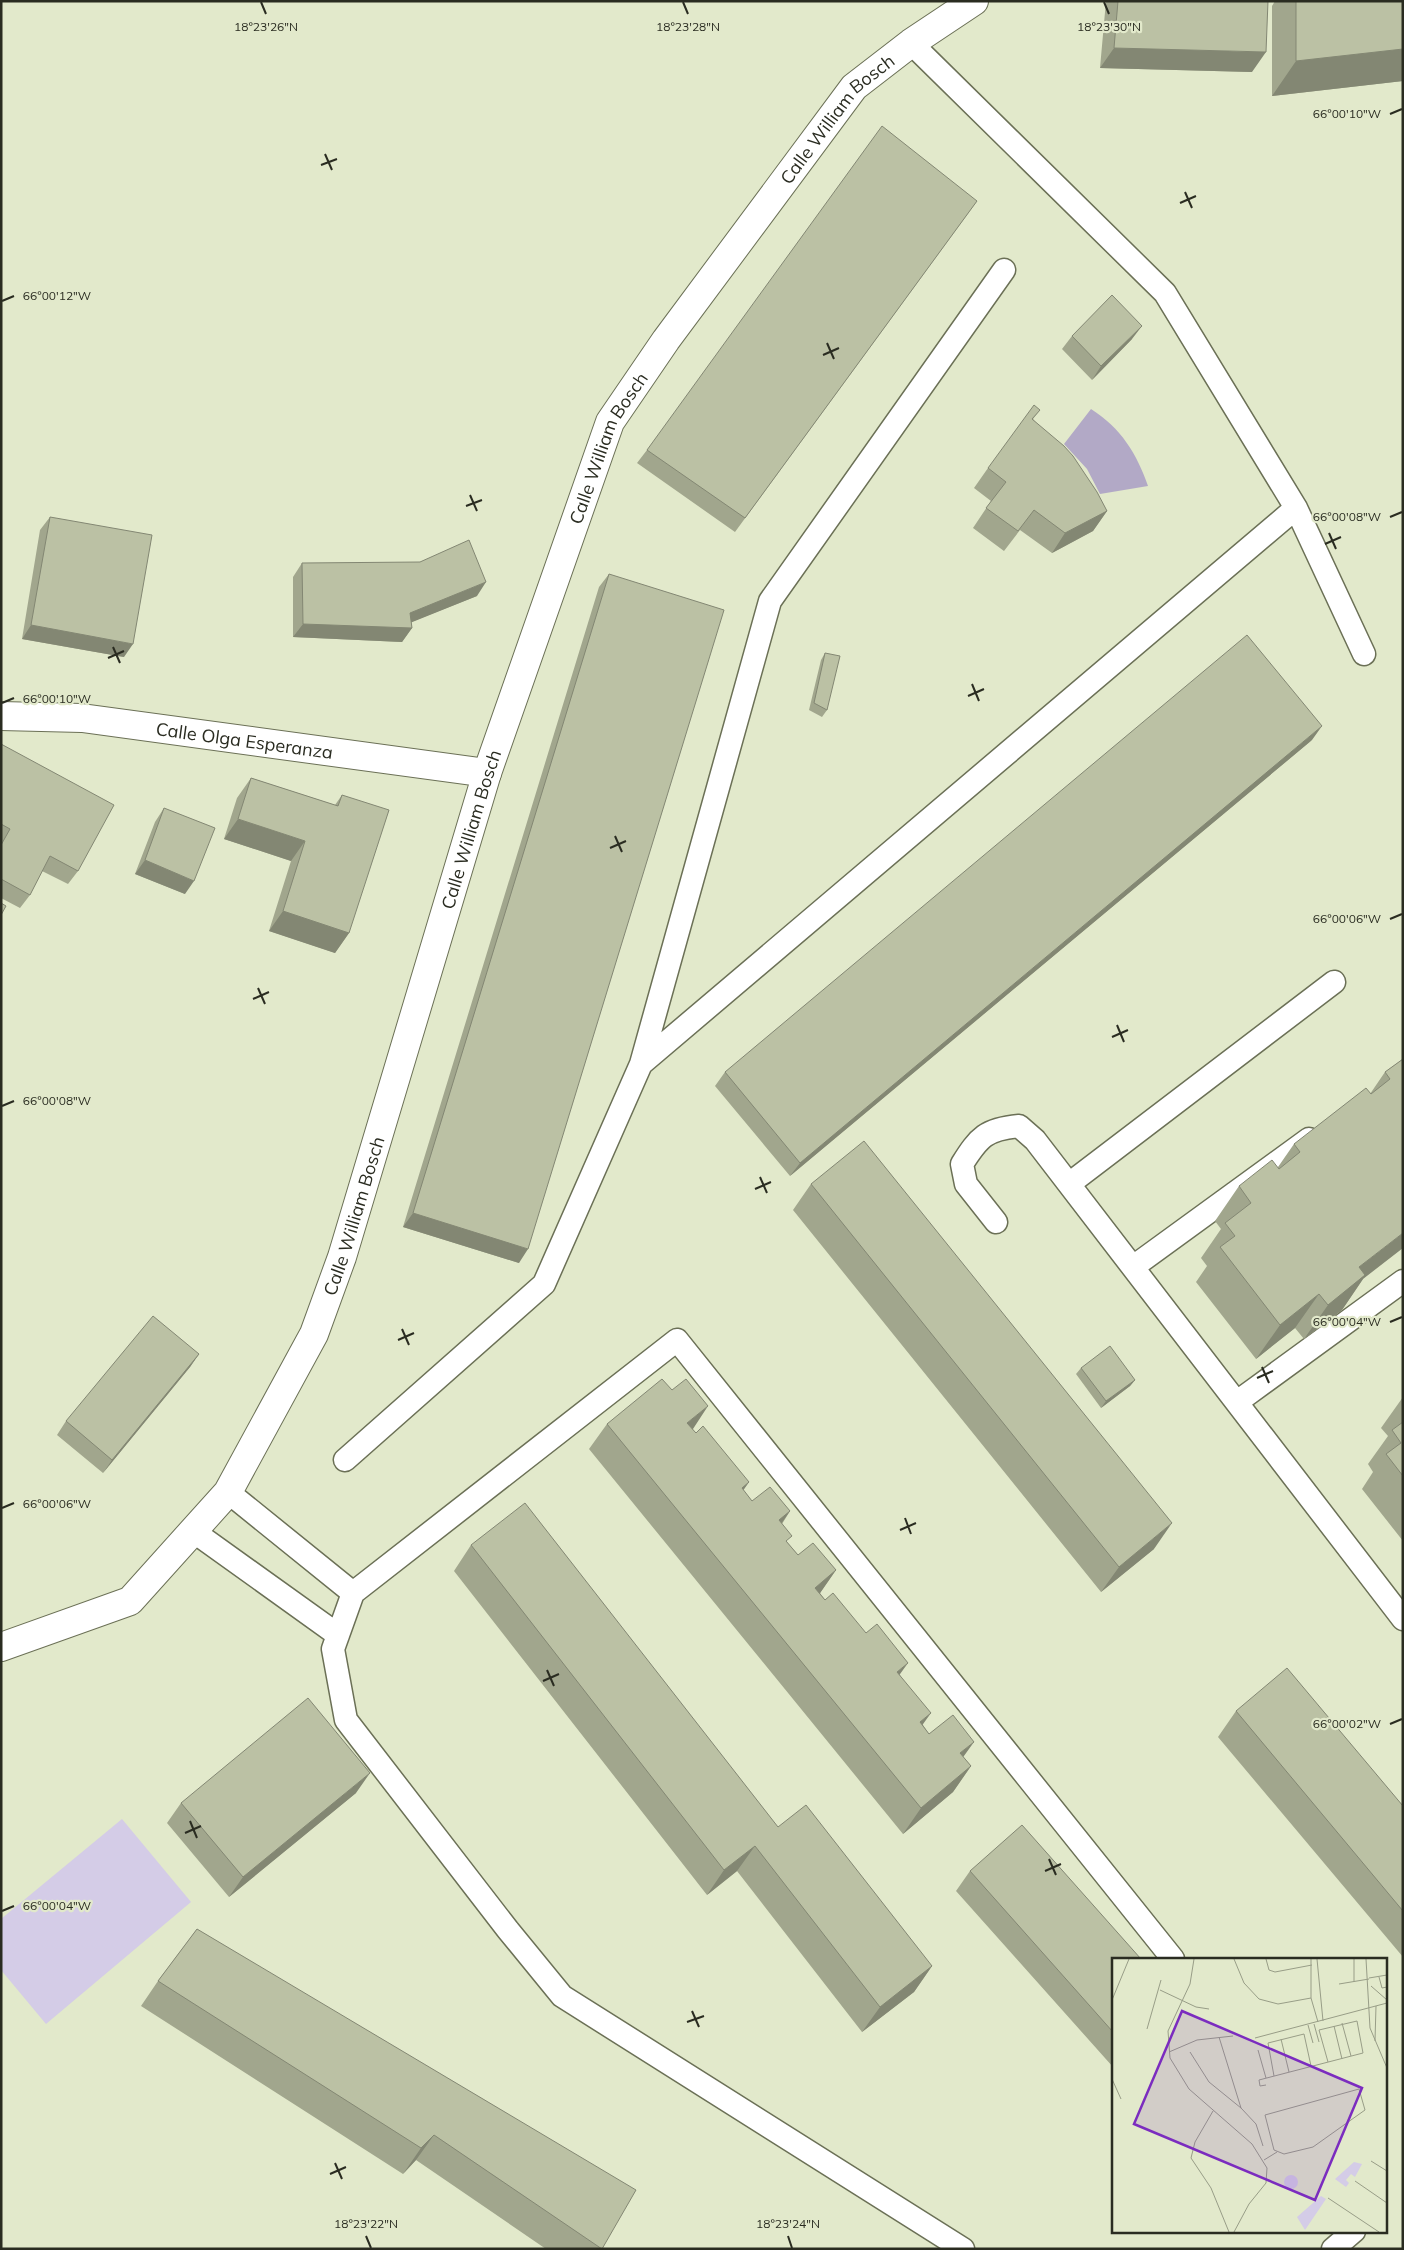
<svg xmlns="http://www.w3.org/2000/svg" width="1404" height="2250" font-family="Mulish,sans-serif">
  <rect width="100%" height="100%" fill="#e2e9cb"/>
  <path fill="#d4cce7" d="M122,1819L191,1902L46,2024L1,1970V1919Z"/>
  <path fill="#b2a9c6" d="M1091,409C1121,428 1137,454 1148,486L1100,494L1087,469L1064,444Z"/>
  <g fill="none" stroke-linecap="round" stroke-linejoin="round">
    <g stroke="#6b7056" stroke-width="25">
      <path id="lane" d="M911,43L1165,293L1296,508L1364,654
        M641,1064L770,601L1004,270
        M1069,1184L1334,982
        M996,1222L966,1184L962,1164C979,1137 986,1129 1019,1126L1035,1140L1403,1619
        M1133,1267L1309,1139
        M1237,1402L1403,1281
        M345,1460L544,1284L641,1064L1296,508
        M228,1492L353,1593
        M193,1531L338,1635
        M963,2249L562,1996L508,1930L346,1720L333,1649L353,1593L677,1340L1173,1959
        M1333,2249L1354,2231"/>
    </g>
    <g stroke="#6b7056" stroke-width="30">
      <g id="street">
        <path id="s1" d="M1,716L82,718L487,773"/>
        <path id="s2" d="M1,1647L130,1601L228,1492L314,1334L342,1257L487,773L610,422L666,340L854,87L911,43L974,1"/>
      </g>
    </g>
    <use href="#lane" stroke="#fff" stroke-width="22"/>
    <use href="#street" stroke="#fff" stroke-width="28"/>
  </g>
  <path fill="#a1a68d" d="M1106,1H1118L1252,72L1100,68Z
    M1275,1H1403V81L1272,96V6Z
    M977,201L735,532L637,463L647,450Z
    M1072,336L1132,339L1092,380L1062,349Z
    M1040,410L1033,419L1107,511L1093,531L1052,553L1020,530L1004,551L973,528L991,501L974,488L988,468Z
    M50,517L124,657L22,639L40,530Z
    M302,563L477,596L411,622L412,628L402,642L293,637V577Z
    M609,574L519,1263L403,1227L599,587Z
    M825,653L827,710L822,717L809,710L821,660Z
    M1312,740L790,1176L715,1086L725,1072Z
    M1,744L78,871L68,884L42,871L30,895L20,908L1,898Z
    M251,778L335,805L342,795L349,933L335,953L269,931L291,861L224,839L237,798Z
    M164,808L185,894L135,874L155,822Z
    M1403,1059L1363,1279L1342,1310L1304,1339L1295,1328L1256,1359L1196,1282L1207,1266L1201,1258L1221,1229L1215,1221L1239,1186L1278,1167L1294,1144L1370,1094L1385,1072Z
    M811,1184L1154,1549L1101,1592L793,1210Z
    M199,1354L190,1367L103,1473L57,1435L66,1421Z
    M1081,1368L1135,1380L1130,1386L1101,1408L1076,1374Z
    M1403,1397V1541L1362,1489L1373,1472L1368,1464L1388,1436L1381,1428Z
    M607,1424L692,1429L696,1433L749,1482L743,1490L752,1501L790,1511L782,1524L787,1542L798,1555L836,1570L820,1593L825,1600L900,1675L923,1725L929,1734L963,1757L971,1766L953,1792L903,1834L589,1449Z
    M471,1545L778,1827L932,1966L914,1992L862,2032L737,1871L707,1895L454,1571Z
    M1236,1711L1403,1806V1957L1218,1737Z
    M356,1793L229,1897L167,1823L181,1803Z
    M970,1871L1113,1959V2067L956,1891Z
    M197,1929L602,2249H546L416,2160L403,2174L141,2006L158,1981Z"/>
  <path fill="#838773" d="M1114,48L1266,52L1252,72L1100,68Z
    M1403,49V81L1272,96L1296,61Z
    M1142,326L1132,339L1092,380L1101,366Z
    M1107,511L1093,531L1052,553L1065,533Z
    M486,582L477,596L400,627L410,613Z
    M303,624L412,628L402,642L293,637Z
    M31,625L133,644L124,657L22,639Z
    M1322,726L1312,740L790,1176L800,1163Z
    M238,819L305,841L291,861L224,839Z
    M145,860L194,881L185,894L135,874Z
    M283,911L349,933L335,953L269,931Z
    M413,1213L528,1249L519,1263L403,1227Z
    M1403,1233V1248L1363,1279L1342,1310L1304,1339L1328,1305L1359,1267Z
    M1319,1294L1295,1328L1256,1359L1280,1325Z
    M199,1354L190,1367L103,1473L112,1460Z
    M1135,1380L1130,1386L1101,1408L1106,1401Z
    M708,1406L691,1432L687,1423Z
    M749,1482L731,1508L742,1488Z
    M790,1511L772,1537L779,1520Z
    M1172,1523L1154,1549L1101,1592L1119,1567Z
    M836,1570L818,1596L815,1588Z
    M908,1663L890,1688L897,1672Z
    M931,1713L913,1738L920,1722Z
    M974,1742L956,1767L960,1753Z
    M971,1766L953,1792L903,1834L921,1808Z
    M370,1773L356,1793L229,1897L243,1877Z
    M755,1846L737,1871L707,1895L724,1870Z
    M932,1966L914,1992L862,2032L880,2007Z
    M434,2135L416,2160L403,2174L421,2148Z"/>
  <path fill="#bbc1a4" stroke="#838773" d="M1118,1H1268L1266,52L1114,48Z
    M1296,1H1403V49L1296,61Z
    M882,126L977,201L745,518L647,450Z
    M1112,295L1142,326L1101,366L1072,336Z
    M1034,405L1040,410L1032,419L1064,446L1073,456L1097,492L1107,511L1065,533L1034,510L1018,531L986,508L1006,482L988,468Z
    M50,517L152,535L133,644L31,625Z
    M469,540L486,582L410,613L412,628L303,624L302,563L420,562Z
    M609,574L724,610L528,1249L413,1213Z
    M1247,635L1322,726L800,1163L725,1072Z
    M825,653L840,656L827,710L814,703Z
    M1,744L114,805L78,871L50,856L30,895L1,879V845L10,829L1,824Z
    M251,778L338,806L342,795L389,810L349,933L283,911L305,841L238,819Z
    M164,808L215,828L194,881L145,860Z
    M1,903L6,906L1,915Z
    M1403,1059V1233L1359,1267L1365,1275L1328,1305L1319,1294L1280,1325L1220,1247L1235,1236L1225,1223L1251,1203L1239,1186L1272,1160L1279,1169L1300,1152L1294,1144L1366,1088L1371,1094L1390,1079L1385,1072Z
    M864,1141L1172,1523L1119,1567L811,1184Z
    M153,1316L199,1354L112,1460L66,1421Z
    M1110,1346L1135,1380L1106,1401L1081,1368Z
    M662,1379L672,1390L686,1379L708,1406L687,1423L696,1433L703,1426L749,1482L742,1488L752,1501L770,1487L790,1511L779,1520L792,1536L786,1541L798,1555L813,1543L836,1570L815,1588L825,1600L833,1593L866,1633L877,1624L908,1663L897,1672L931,1713L920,1722L929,1734L953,1715L974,1742L960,1753L971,1766L921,1808L607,1424Z
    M1403,1422V1476L1386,1454L1401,1443L1392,1430Z
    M525,1503L778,1827L806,1805L932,1966L880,2007L755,1846L724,1870L471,1545Z
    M1287,1668L1403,1806V1911L1236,1711Z
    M308,1698L370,1773L243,1877L181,1803Z
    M1022,1825L1141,1959H1113V2032L970,1871Z
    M197,1929L636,2190L602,2249L434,2135L421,2148L158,1981Z"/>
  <path fill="none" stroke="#2a2c21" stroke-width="2" d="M261,2L266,14M683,2L688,14M1104,2L1109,14M1390,114L1402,109M325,154L332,170M321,165L337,159M1185,192L1192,208M1180,203L1196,196M2,301L14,296M827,343L834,359M823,355L839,348M470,495L477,511M466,506L482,500M1390,517L1402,512M1329,533L1336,549M1325,544L1341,537M113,647L120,663M108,658L124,651M972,684L979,701M968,696L984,689M2,703L14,698M615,836L622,852M610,848L626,841M1390,919L1402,914M258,988L265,1004M253,999L269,992M1117,1025L1124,1042M1112,1037L1128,1030M2,1106L14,1101M760,1177L767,1193M755,1189L771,1182M1390,1322L1402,1317M402,1329L409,1345M398,1340L414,1333M1262,1367L1269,1383M1257,1378L1273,1371M2,1508L14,1503M905,1518L911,1534M900,1530L916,1523M547,1670L554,1686M543,1681L559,1674M1390,1724L1402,1719M190,1821L197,1838M185,1833L201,1826M1049,1859L1056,1875M1045,1871L1061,1864M2,1911L14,1906M692,2011L699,2027M687,2022L704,2016M335,2163L342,2179M330,2174L346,2167M366,2236L371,2248M788,2236L792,2248"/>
  <g text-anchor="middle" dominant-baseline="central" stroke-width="4.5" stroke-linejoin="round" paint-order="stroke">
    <g font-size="18" fill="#2a2c21" stroke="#e2e9cb">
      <text stroke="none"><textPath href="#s2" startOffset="1802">Calle William Bosch</textPath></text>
      <text stroke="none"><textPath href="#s2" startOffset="1398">Calle William Bosch</textPath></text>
      <text stroke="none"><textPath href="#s1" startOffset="245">Calle Olga Esperanza</textPath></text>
      <text stroke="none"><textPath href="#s2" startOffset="992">Calle William Bosch</textPath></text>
      <text stroke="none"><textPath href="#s2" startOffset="588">Calle William Bosch</textPath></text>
    </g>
  </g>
  <g transform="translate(1112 1958)">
    <rect width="275" height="275" fill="#e2e9cb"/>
    <path d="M242,204L250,206L243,219L239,216L234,222L237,225L234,229L223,221ZM172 224a7 7 0 1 1 14 0a7 7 0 1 1-14 0ZM209,238L214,241L193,272L185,259Z" fill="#d4cce7"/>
    <path fill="none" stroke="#989d87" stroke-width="1" d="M82,1L78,26L56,73L58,100L77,131L140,186L155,210L154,225L137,246L122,274M122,1L132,25L147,41L166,46L199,40M154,1L157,12L163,14L200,7M199,1V40L206,64M205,1L211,63M242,1V24M254,1L258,70L275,110M267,19L270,30L275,29M257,20L275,17M227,26L257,21M259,28L275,42M48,32L84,49L97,51M0,42L17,1M230,65L239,98M202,66L207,84M196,67L201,85M222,68L230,101M35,71L49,22M107,79L129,150L144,166L151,188M143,80L275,45M169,81L177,114M263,83L264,48M146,92L154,120M57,94L85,82L121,78M78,94L97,124L129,150M162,118L156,85L192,76L199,108M0,121L9,141M154,127L148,128L147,122L251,95L245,63L207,72L216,104M247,131L253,152L201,189L172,196L162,192L153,157ZM101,153L83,184L79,200L99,230L117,274M152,202L165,194M259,203L275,213M243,223L275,245M216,240L267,274"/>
    <path fill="#7b2cbf" fill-opacity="0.15" stroke="#7b2cbf" stroke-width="2.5" d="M70,53L250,130L203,242L22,166Z"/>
    <rect width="275" height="275" fill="none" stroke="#2a2c21" stroke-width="2.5"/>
  </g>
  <g font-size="12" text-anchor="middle" fill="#2a2c21" stroke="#e2e9cb" stroke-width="4.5" stroke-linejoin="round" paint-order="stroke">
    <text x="266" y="31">18°23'26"N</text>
    <text x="688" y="31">18°23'28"N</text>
    <text x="1109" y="31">18°23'30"N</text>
    <text x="1347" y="118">66°00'10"W</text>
    <text x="57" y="300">66°00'12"W</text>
    <text x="1347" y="521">66°00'08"W</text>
    <text x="57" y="703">66°00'10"W</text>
    <text x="1347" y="923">66°00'06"W</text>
    <text x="57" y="1105">66°00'08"W</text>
    <text x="1347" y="1326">66°00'04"W</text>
    <text x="57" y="1508">66°00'06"W</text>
    <text x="1347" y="1728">66°00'02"W</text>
    <text x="57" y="1910">66°00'04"W</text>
    <text x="366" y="2228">18°23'22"N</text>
    <text x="788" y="2228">18°23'24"N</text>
  </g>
  <rect width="1404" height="2250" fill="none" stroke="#2a2c21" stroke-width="5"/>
</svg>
